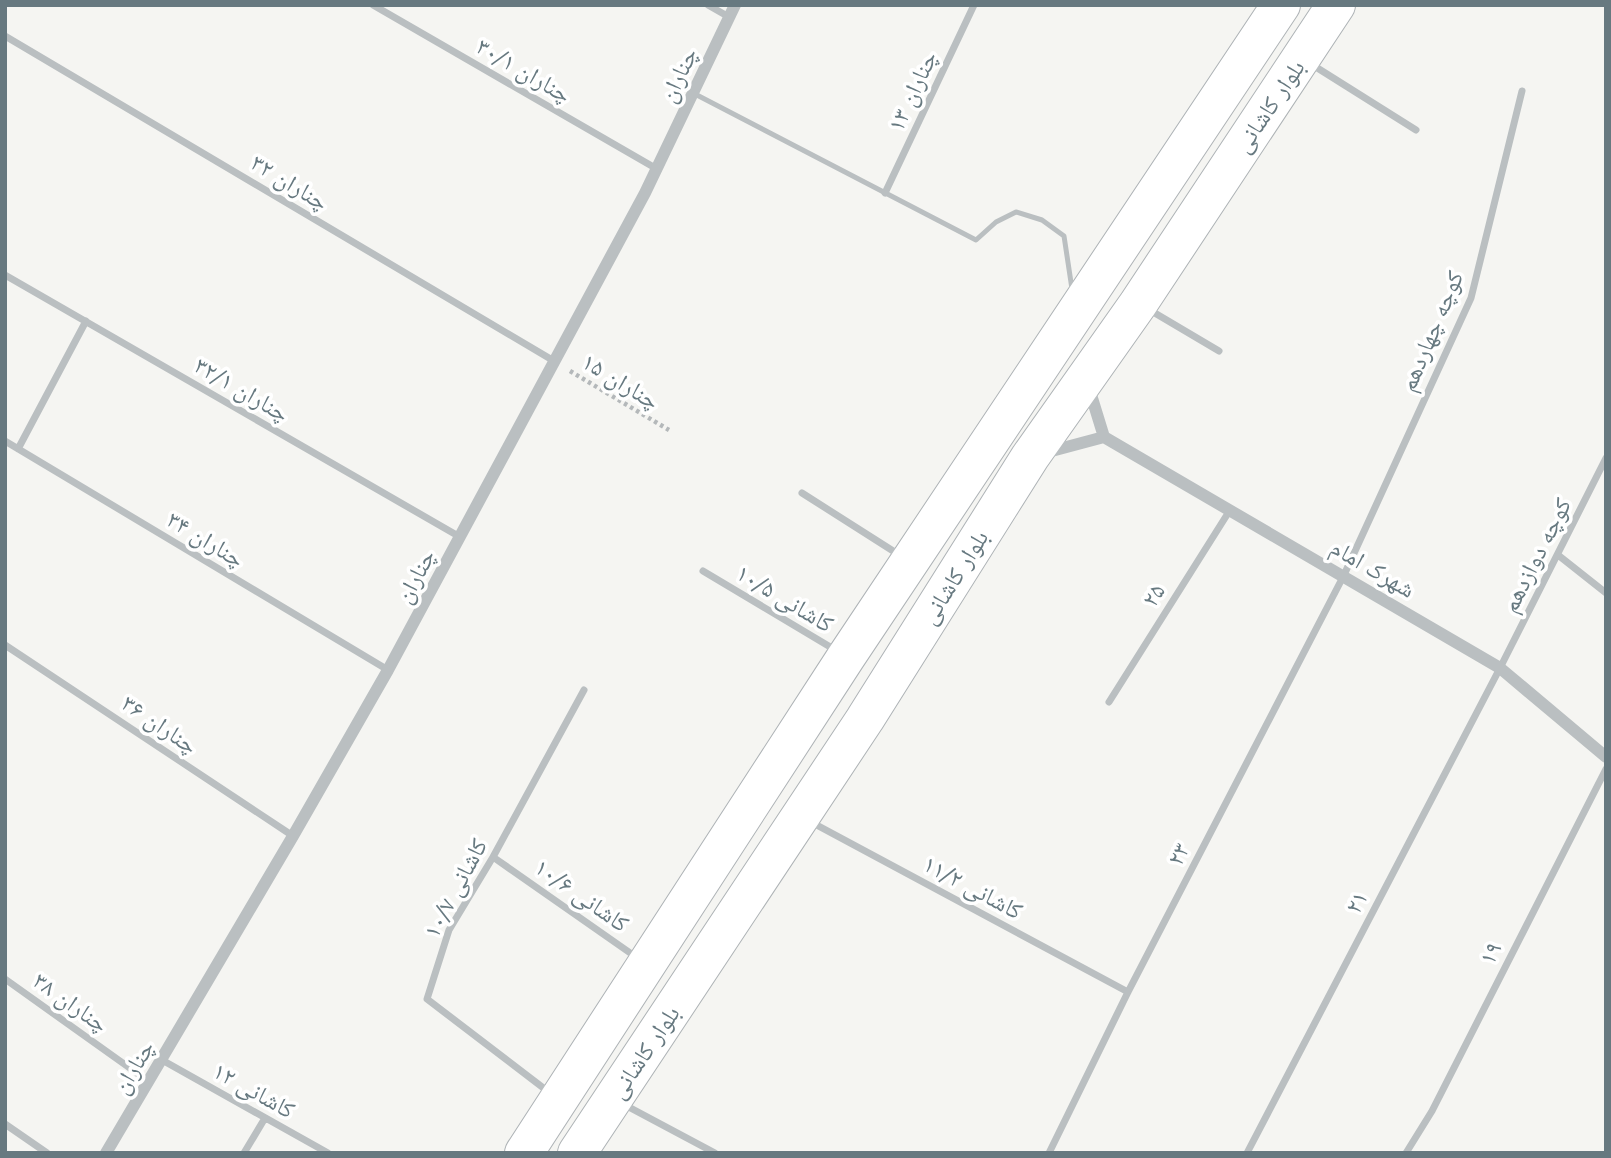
<svg xmlns="http://www.w3.org/2000/svg" width="1611" height="1158" font-family="'PT Sans','Noto Naskh Arabic',sans-serif">
  <rect width="100%" height="100%" fill="#f5f5f2"/>
  <g fill="none" stroke-linecap="round" stroke-linejoin="round">
    <g stroke="#aeb3b6" stroke-width="40">
      <path id="primary" d="M524,1153L846,657L1281,5
        M577,1153L865,719L1030,457L1138,304L1336,5"/>
    </g>
    <path stroke="#b4b8ba" stroke-width="4.5" stroke-dasharray="3.5 3.5" stroke-linecap="butt" d="M570,371L669,430"/>
    <path stroke="#babfc1" stroke-width="5" d="M693,93L976,240L996,222L1016,212L1042,220L1064,236L1072,289"/>
    <path stroke="#babfc1" stroke-width="7" d="M373,5L657,169
      M708,5L729,17
      M5,36L554,361
      M1311,64L1416,130
      M885,193L974,5
      M5,275L460,537
      M1148,309L1219,351
      M5,441L388,670
      M18,449L86,321
      M802,493L901,556
      M1558,555L1606,593
      M703,571L837,651
      M5,645L293,836
      M1109,702L1230,510
      M811,822L1128,992
      M493,857L636,957
      M5,979L148,1081
      M162,1060L328,1153
      M550,1093L427,999L449,930L493,857L584,690
      M623,1104L715,1153
      M5,1124L47,1153
      M244,1153L265,1118
      M1049,1153L1128,992L1344,575L1471,298L1522,91
      M1247,1153L1500,668L1606,458
      M1406,1153L1432,1111L1606,769"/>
    <path stroke="#babfc1" stroke-width="12" d="M1088,385L1104,437L1500,668L1606,757
      M1044,453L1104,437
      M106,1153L293,836L388,670L645,193L735,5"/>
    <use href="#primary" stroke="#fff" stroke-width="38"/>
  </g>
  <g text-anchor="middle" dominant-baseline="central" stroke-width="7" stroke-linejoin="round" paint-order="stroke">
    <g font-size="24" fill="#677980" stroke="#fff">
      <text transform="translate(524 70) rotate(30)">چناران ۳۰/۱</text>
      <text transform="translate(678 75) rotate(-65)">چناران</text>
      <text transform="translate(912 91) rotate(-65)">چناران ۱۳</text>
      <text transform="translate(1269 106) rotate(-56)">بلوار کاشانی</text>
      <text transform="translate(290 182) rotate(31)">چناران ۳۲</text>
      <text transform="translate(1431 331) rotate(-67)">کوچه چهاردهم</text>
      <text transform="translate(621 381) rotate(31)">چناران ۱۵</text>
      <text transform="translate(242 389) rotate(30)">چناران ۳۲/۱</text>
      <text transform="translate(206 539) rotate(31)">چناران ۳۴</text>
      <text transform="translate(1536 555) rotate(-63)">کوچه دوازدهم</text>
      <text transform="translate(1373 568) rotate(30)">شهرک امام</text>
      <text transform="translate(415 576) rotate(-62)">چناران</text>
      <text transform="translate(954 577) rotate(-58)">بلوار کاشانی</text>
      <text transform="translate(1153 595) rotate(-58)">۲۵</text>
      <text transform="translate(785 598) rotate(31)">۱۰/۵ کاشانی</text>
      <text transform="translate(160 724) rotate(34)">چناران ۳۶</text>
      <text transform="translate(1178 854) rotate(-63)">۲۳</text>
      <text transform="translate(973 887) rotate(28)">۱۱/۲ کاشانی</text>
      <text transform="translate(455 888) rotate(-62)">۱۰/۷ کاشانی</text>
      <text transform="translate(582 895) rotate(35)">۱۰/۶ کاشانی</text>
      <text transform="translate(1356 902) rotate(-62)">۲۱</text>
      <text transform="translate(1490 953) rotate(-63)">۱۹</text>
      <text transform="translate(71 1002) rotate(35)">چناران ۳۸</text>
      <text transform="translate(644 1052) rotate(-56)">بلوار کاشانی</text>
      <text transform="translate(133 1067) rotate(-59)">چناران</text>
      <text transform="translate(254 1090) rotate(29)">کاشانی ۱۲</text>
    </g>
  </g>
  <rect width="1611" height="1158" fill="none" stroke="#677980" stroke-width="14"/>
</svg>
